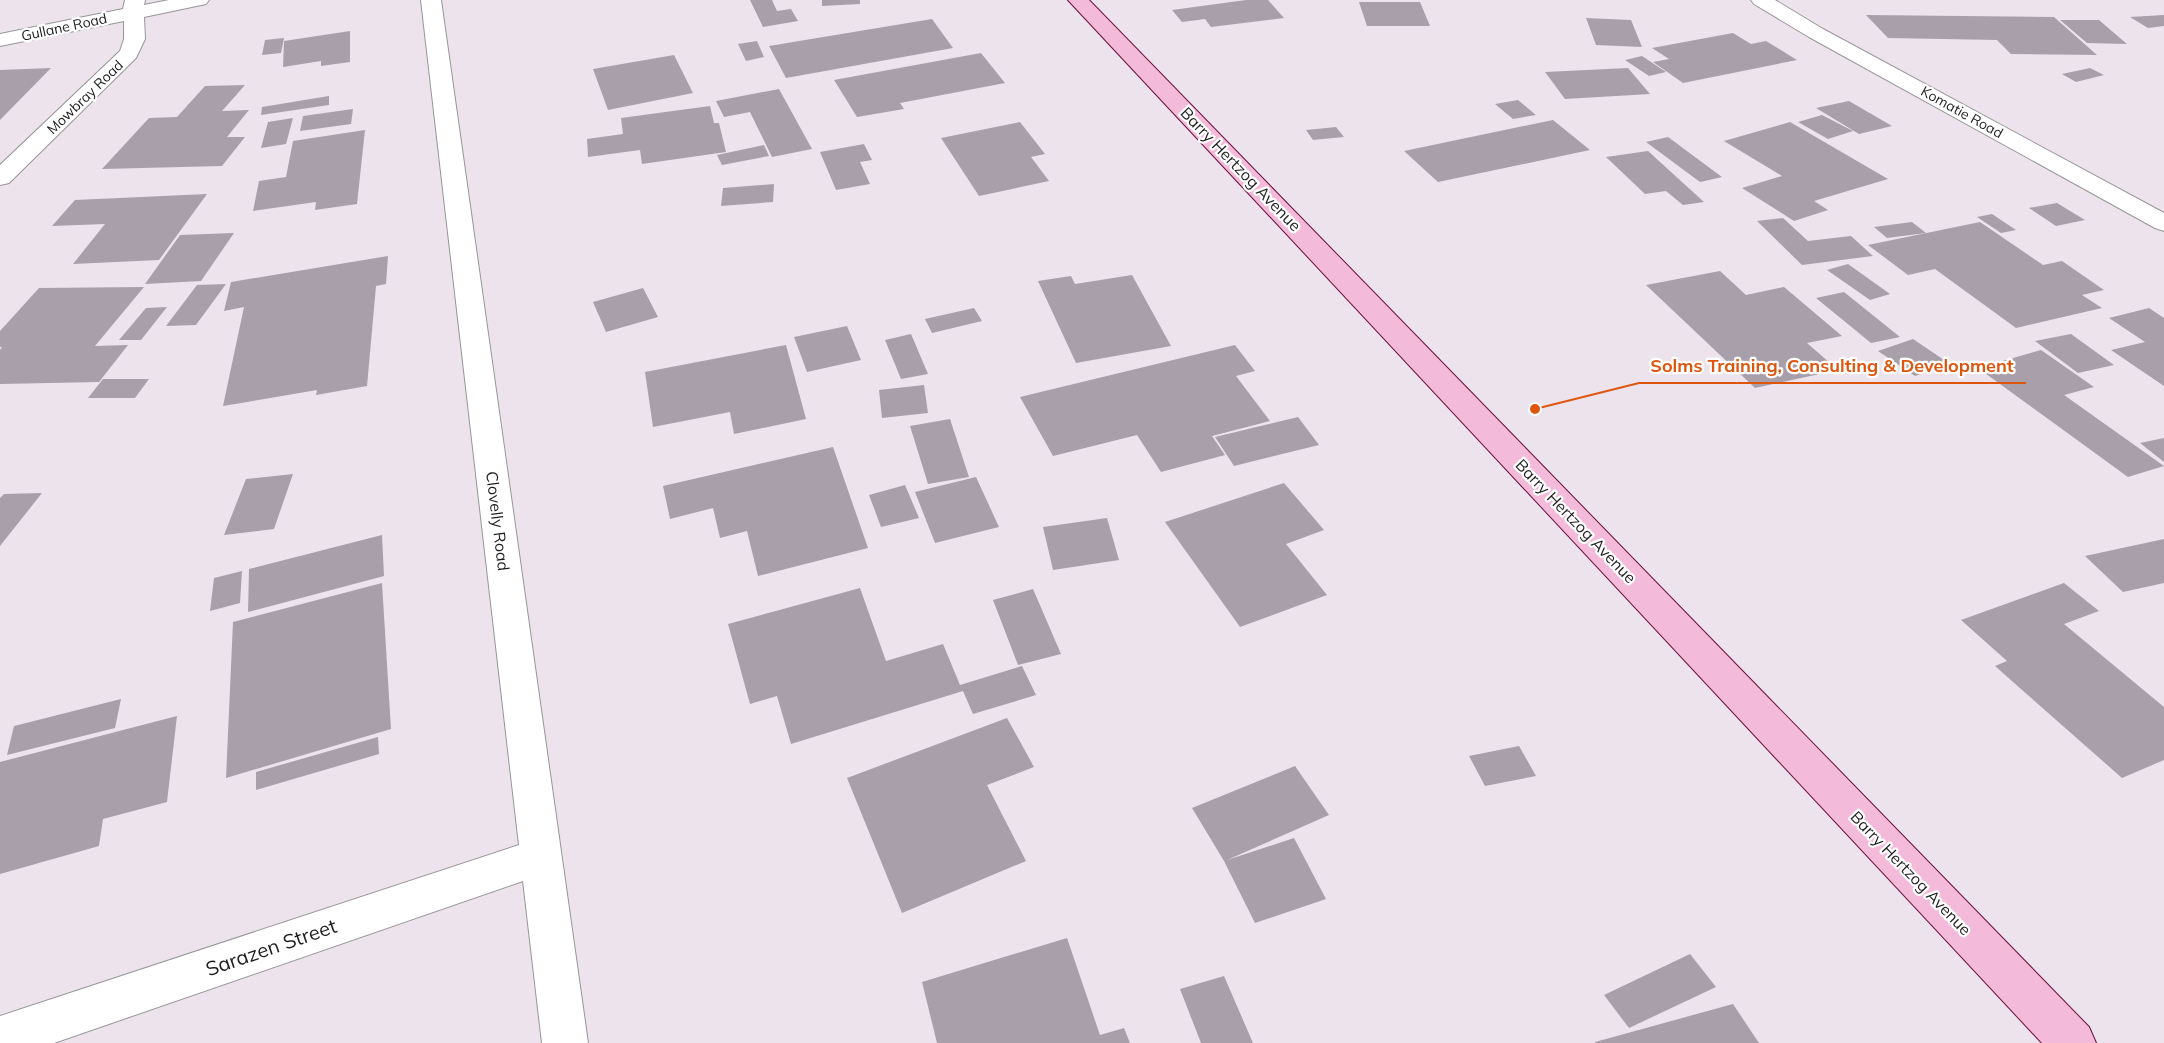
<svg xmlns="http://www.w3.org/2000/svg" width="2164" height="1043" font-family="Mulish,sans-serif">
  <rect width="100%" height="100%" fill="#ede3ec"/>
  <path fill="#a89fab" d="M750,0H772L777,11L791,9L798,21L763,27Z
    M822,0H860V4L822,6Z
    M1246,0H1268L1284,18L1211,27L1205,19L1182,22L1172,10Z
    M1359,2H1420L1430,26H1367Z
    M1866,15L2054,17L2097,55L2011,54L1997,40L1888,38Z
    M2164,15V26L2148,28L2130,17Z
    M1586,18L1631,20L1642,47L1596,45Z
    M932,19L953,48L786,78L769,46Z
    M2060,20H2099L2127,44L2087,43Z
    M350,31V62L321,66V61L283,67L284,41Z
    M1733,33L1751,44L1766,41L1797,60L1683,83L1653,62L1669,59L1652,48Z
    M284,38L281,53L262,55L265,40Z
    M757,41L764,57L746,61L738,44Z
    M981,53L1005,83L900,103L904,109L857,117L834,80Z
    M674,55L693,93L608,110L593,69Z
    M1642,56L1666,72L1649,76L1625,60Z
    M51,68L0,120V70Z
    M1628,68L1650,94L1565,99L1545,72Z
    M2090,68L2104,75L2076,82L2062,74Z
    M245,85L222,111L249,110L227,137H245L222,166L102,169L149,118L177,117L205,86Z
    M779,89L812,149L772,157L750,112L724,117L716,101Z
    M329,96V105L261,115L262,107Z
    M1518,100L1536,115L1513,119L1495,104Z
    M1849,101L1892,126L1859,134L1816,108Z
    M710,106L714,123H719L726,152L642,164L640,150L588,157L587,139L623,134L621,118Z
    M353,109L351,124L300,131L303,116Z
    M1822,115L1853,131L1828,139L1798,122Z
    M293,118L286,144L261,148L268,122Z
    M1553,120L1590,150L1438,182L1404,151Z
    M1020,122L1045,154L1031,157L1049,181L979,196L941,138Z
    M1790,122L1888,179L1814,201L1828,210L1794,221L1742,188L1782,176L1724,141Z
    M1336,127L1344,137L1313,140L1306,130Z
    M365,130L357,204L315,210L316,202L253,211L259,181L286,177L293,141Z
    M1668,137L1722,177L1700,182L1646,142Z
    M864,144L872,160L860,162L870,184L836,190L820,152Z
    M764,145L769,156L722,165L717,155Z
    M1648,151L1704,202L1683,205L1666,191L1645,194L1606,157Z
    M774,184L773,202L721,206L723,188Z
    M207,194L159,260L73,264L105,224L52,226L75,200Z
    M2057,203L2085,220L2056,226L2029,208Z
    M1992,214L2016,230L2001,233L1977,217Z
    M1783,218L1808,241L1851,236L1873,256L1802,265L1757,221Z
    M1912,222L1926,233L1887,238L1874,227Z
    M1980,222L2043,265L2062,261L2104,290L2082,295L2102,308L2016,328L1935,269L1908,275L1868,245Z
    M234,233L201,281L145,284L180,235Z
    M388,256L386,284L376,286L367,386L316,395L317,390L223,406L244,307L224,311L231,282Z
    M1848,264L1890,294L1870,300L1827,270Z
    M1720,271L1746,295L1784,287L1842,336L1807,343L1838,370L1755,388L1646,285Z
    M1132,275L1171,346L1076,363L1038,281L1071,276L1075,284Z
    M226,284L196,325L166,326L197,285Z
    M144,287L95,346L128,345L99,382L0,384V350L2,347H0V331L39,288Z
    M643,288L658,317L606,332L593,302Z
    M1844,292L1900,337L1871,343L1816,298Z
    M167,307L141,340H119L146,308Z
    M974,308L982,321L932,333L925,319Z
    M2149,308L2164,318V386L2111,350L2145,342L2109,318Z
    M847,326L861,360L807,372L794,337Z
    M911,334L928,374L901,379L885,340Z
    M2071,334L2114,365L2078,373L2035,341Z
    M1913,339L1950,364L1915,376L1878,351Z
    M786,345L806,419L734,434L730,412L653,427L645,372Z
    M1235,345L1255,371L1236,376L1270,421L1212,436L1225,455L1161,472L1137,435L1053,456L1020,397Z
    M2041,350L2094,387L2064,395L2164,466L2128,477L1978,368Z
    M103,379H149L135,398H88Z
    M924,385L928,413L882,418L879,390Z
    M1298,417L1319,445L1234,466L1215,437Z
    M950,419L969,477L928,484L910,426Z
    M2164,438V462L2140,443Z
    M833,447L868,548L758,576L747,531L720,538L713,508L670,519L663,486Z
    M293,474L274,529L224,535L246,479Z
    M976,477L999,527L935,543L915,492Z
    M1284,483L1324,530L1286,544L1327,595L1240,627L1165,522Z
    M905,485L919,518L881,527L869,495Z
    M42,493L0,546V498L4,494Z
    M1107,518L1119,560L1053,570L1043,527Z
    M382,535L384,576L248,612L249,569Z
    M2164,539V583L2123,592L2085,556Z
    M242,571L240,603L210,611L214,578Z
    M382,583L391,729L226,778L233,622Z
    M2064,583L2099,611L2064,624L2164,707V760L2122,778L1995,666L2007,661L1961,620Z
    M860,588L886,661L943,644L960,685L1022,666L1036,695L973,714L963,691L791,744L777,696L750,704L728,624Z
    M1033,589L1061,654L1018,665L993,600Z
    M121,699L115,728L7,755L14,726Z
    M177,716L167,802L103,819L99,846L0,874V762Z
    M1007,718L1034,767L987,785L1026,861L902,913L847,778Z
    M378,737L379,754L256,790V772Z
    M1519,746L1536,776L1485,786L1469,756Z
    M1295,766L1329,815L1227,860L1294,838L1326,899L1255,923L1224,861L1192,808Z
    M1067,938L1100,1035L1124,1028L1130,1043H937L922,982Z
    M1690,954L1716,987L1629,1028L1604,995Z
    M1224,976L1253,1043H1201L1180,989Z
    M1733,1004L1759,1043H1595V1042Z"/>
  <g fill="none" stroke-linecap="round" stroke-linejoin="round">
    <g stroke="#969696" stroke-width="2">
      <path id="street" d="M125,0H145L144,5L169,0H209L206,4L144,17L145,39L136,58L9,183L0,185V165L120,51L124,39V21L0,46V34L123,9Z
        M421,0H441L588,1043H542L523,881L54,1043H0V1016L519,845Z
        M1751,0H1775L1823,29L2164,213V231L2155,228L1809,37L1754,4Z"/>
    </g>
    <g stroke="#6a0d3b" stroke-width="2">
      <path id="secondary" d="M1068,0H1089L2089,1027L2096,1043H2042Z"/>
    </g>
    <use href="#street" fill="#fff" fill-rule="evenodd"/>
    <use href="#secondary" fill="#f4bada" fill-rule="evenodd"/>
  </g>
  <g text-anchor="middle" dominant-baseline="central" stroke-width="4.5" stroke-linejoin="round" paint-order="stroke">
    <g font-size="14" fill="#1c1c1c" stroke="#fff">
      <text transform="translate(64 27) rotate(-12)">Gullane Road</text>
      <text transform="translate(85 97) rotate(-44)">Mowbray Road</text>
      <text transform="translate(1962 112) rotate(29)">Komatie Road</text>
    </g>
    <g font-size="16" fill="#1c1c1c" stroke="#fff">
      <text transform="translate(1241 169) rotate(46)">Barry Hertzog Avenue</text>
      <text transform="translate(498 521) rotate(83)">Clovelly Road</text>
      <text transform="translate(1576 521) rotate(46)">Barry Hertzog Avenue</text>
      <text transform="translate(1911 873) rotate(46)">Barry Hertzog Avenue</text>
    </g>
    <g font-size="20" fill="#1c1c1c" stroke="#fff">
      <text transform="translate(271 947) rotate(-19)">Sarazen Street</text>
    </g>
  </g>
  <path fill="none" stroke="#de560d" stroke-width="2" d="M1535 409L1639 383H2026"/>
  <circle fill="#de560d" stroke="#fff" stroke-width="2" cx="1535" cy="409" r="6"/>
  <g font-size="18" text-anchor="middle" font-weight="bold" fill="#de560d" stroke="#fff" stroke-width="4.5" stroke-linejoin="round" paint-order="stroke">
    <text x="1832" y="372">Solms Training, Consulting &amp; Development</text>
  </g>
</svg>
